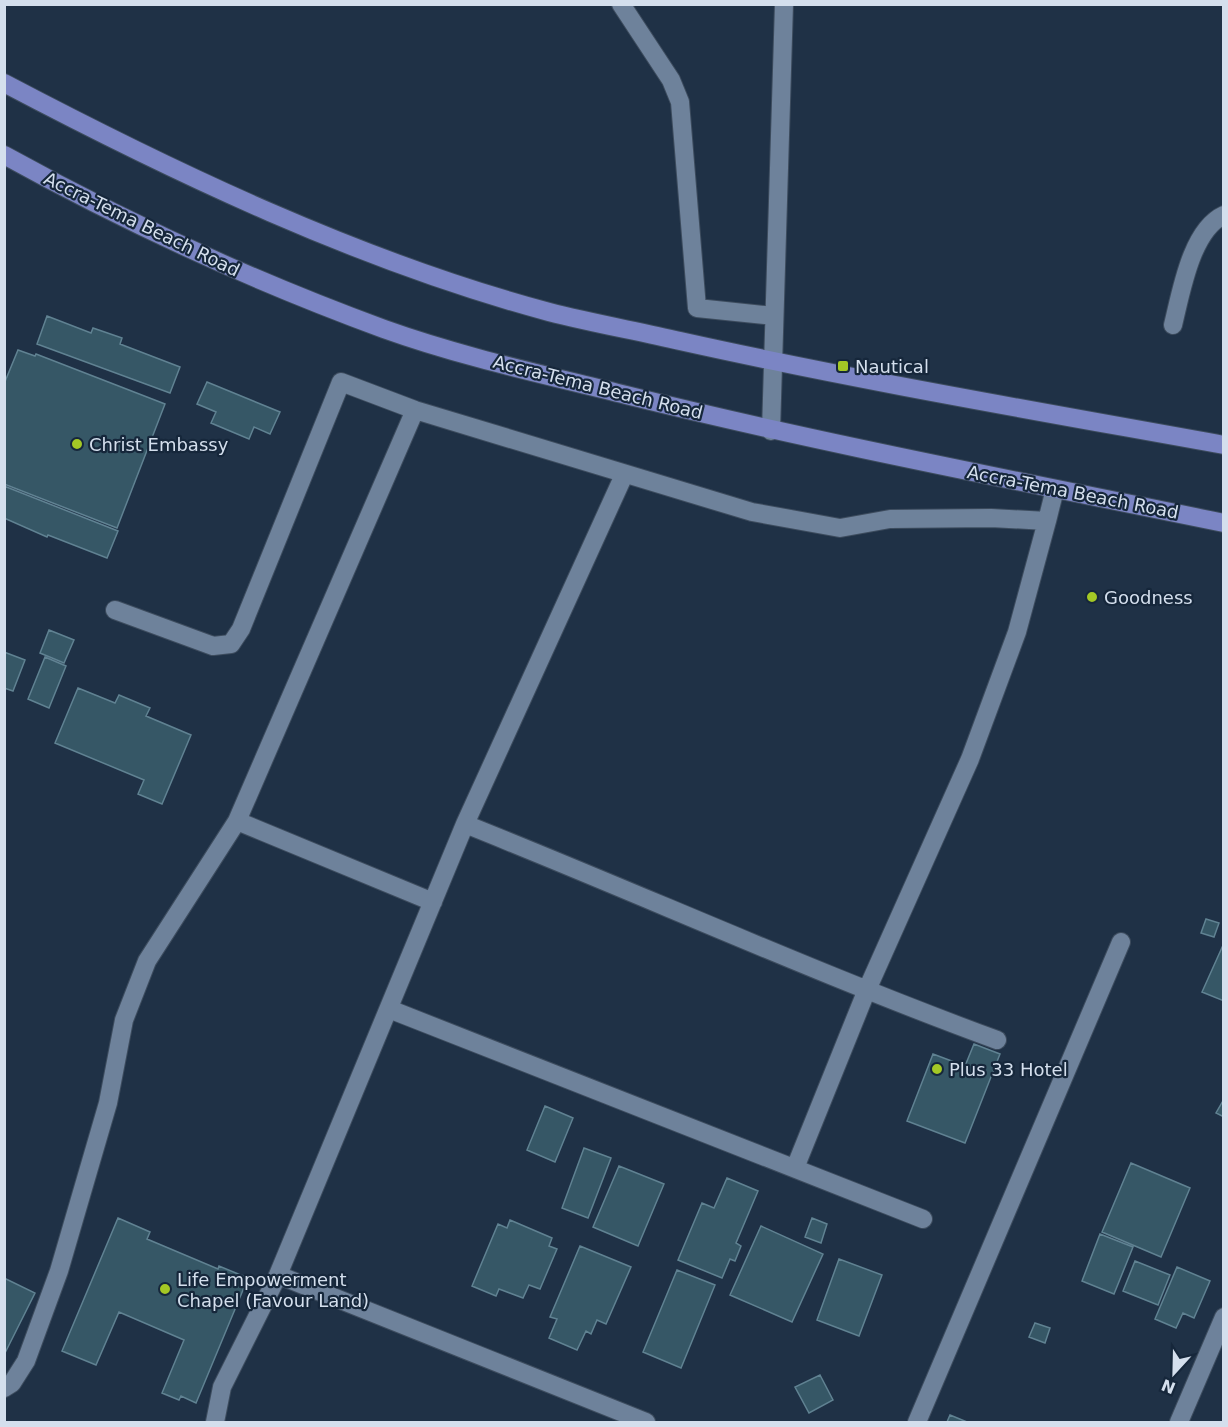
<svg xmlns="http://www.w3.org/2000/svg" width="1228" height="1427" font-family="'DejaVu Sans',sans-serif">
  <rect width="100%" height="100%" fill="#1f3146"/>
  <path fill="#365766" stroke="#608292" stroke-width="1.5" d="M47,316L91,333L93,328L122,338L120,344L180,367L170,393L37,344Z
    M18,350L35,356L36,354L165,404L117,528L4,484V384Z
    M207,382L280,412L270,434L254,427L249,439L211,423L216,412L197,404Z
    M4,486L118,531L107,558L48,535L47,537L4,518Z
    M49,630L74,640L64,663L40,653Z
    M4,652L25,660L13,691L4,688Z
    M45,657L66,666L49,708L28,699Z
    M78,688L115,703L119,695L150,708L146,716L191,735L162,804L138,794L144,780L55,743Z
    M1206,919L1219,923L1214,937L1201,933Z
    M1224,943V1001L1202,992Z
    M974,1044L1000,1054L965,1143L907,1121L933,1054L965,1066Z
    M1224,1099V1117L1216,1113Z
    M545,1106L573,1118L555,1162L527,1150Z
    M584,1148L611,1158L588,1218L562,1208Z
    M1131,1163L1190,1188L1161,1257L1102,1232Z
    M619,1166L664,1184L638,1246L593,1227Z
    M727,1178L758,1191L736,1243L741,1246L735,1261L730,1259L722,1278L678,1260L702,1203L714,1208Z
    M118,1218L150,1232L147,1239L218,1269L219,1266L248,1278L196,1403L181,1396L179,1400L162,1393L184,1340L119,1312L96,1365L62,1351Z
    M812,1218L827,1224L821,1243L805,1237Z
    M510,1220L552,1238L549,1246L557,1249L540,1289L529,1285L523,1298L499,1289L496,1296L472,1286L498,1224L507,1228Z
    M761,1226L823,1254L792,1322L730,1295Z
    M1100,1234L1133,1247L1114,1294L1082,1281Z
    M580,1246L631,1267L606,1324L597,1320L591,1334L586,1331L577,1350L549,1338L557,1319L550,1317Z
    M839,1259L882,1275L859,1336L817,1320Z
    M1135,1261L1170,1275L1158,1305L1123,1291Z
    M1177,1267L1210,1281L1194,1318L1183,1313L1176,1328L1155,1319Z
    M677,1270L715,1285L681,1368L643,1352Z
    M4,1278L35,1293L4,1355Z
    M1035,1323L1050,1328L1045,1343L1029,1337Z
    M820,1375L833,1400L809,1413L795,1387Z
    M950,1415L967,1422H947Z"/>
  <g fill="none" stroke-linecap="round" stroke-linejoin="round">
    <g stroke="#3d4c5e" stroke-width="20">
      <path id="minor" d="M621,4L671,80L680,102L697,308L774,316
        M1173,325C1181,293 1191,230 1224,215
        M771,431L784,4
        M115,610L213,646L231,644L241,629L341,382L415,410L752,512L840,528L890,519L991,518L1047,521L1055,489
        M237,821L433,902
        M465,824C643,895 817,974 997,1040
        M389,1009L923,1219
        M795,1168L866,992L970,759L1017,632L1047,521
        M278,1275L646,1422
        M4,1388L12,1383L26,1361L59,1271L108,1103L124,1020L147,961L237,821L415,410
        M215,1422L222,1387L278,1275L465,824L624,475
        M917,1422L1121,942
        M1179,1422L1224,1317"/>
    </g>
    <g stroke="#3d4c5e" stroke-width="20">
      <path id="major" d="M4,83C175,173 362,262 549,312C592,323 637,331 680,341C860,381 1042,412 1224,445
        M4,155C127,223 253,281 384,329C462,357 546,375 626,395C824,444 1024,482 1224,523"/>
    </g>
    <use href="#minor" stroke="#6e829b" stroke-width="18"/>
    <use href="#major" stroke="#7b85c4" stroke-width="18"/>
  </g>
  <g fill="#a4c825" stroke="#16273b" stroke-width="2">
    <rect x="837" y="360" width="12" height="12" rx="3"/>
    <circle cx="77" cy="444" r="6"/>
    <circle cx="1092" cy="597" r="6"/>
    <circle cx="937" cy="1069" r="6"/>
    <circle cx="165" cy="1289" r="6"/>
  </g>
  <g text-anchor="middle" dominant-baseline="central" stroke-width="4.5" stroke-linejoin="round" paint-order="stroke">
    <g font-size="18" fill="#d4dfed" stroke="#16273b">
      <text transform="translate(142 224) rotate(26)">Accra-Tema Beach Road</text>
      <text transform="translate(598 387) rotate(14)">Accra-Tema Beach Road</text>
      <text transform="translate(1073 492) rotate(11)">Accra-Tema Beach Road</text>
    </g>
    <g font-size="18" fill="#d4dfed" stroke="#16273b" text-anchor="start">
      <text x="855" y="366">Nautical</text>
      <text x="89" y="444">Christ Embassy</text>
      <text x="1104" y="597">Goodness</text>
      <text x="949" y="1069">Plus 33 Hotel</text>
      <text x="177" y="1279">Life Empowerment<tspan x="177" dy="21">Chapel (Favour Land)</tspan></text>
    </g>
  </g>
  <rect width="1228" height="1427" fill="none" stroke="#d4dfed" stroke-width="12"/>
  <g transform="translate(1174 1373) rotate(202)" stroke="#16273b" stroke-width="4.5" paint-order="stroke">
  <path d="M0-4.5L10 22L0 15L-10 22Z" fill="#d4dfed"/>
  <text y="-9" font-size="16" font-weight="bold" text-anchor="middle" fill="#d4dfed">N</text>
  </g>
</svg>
